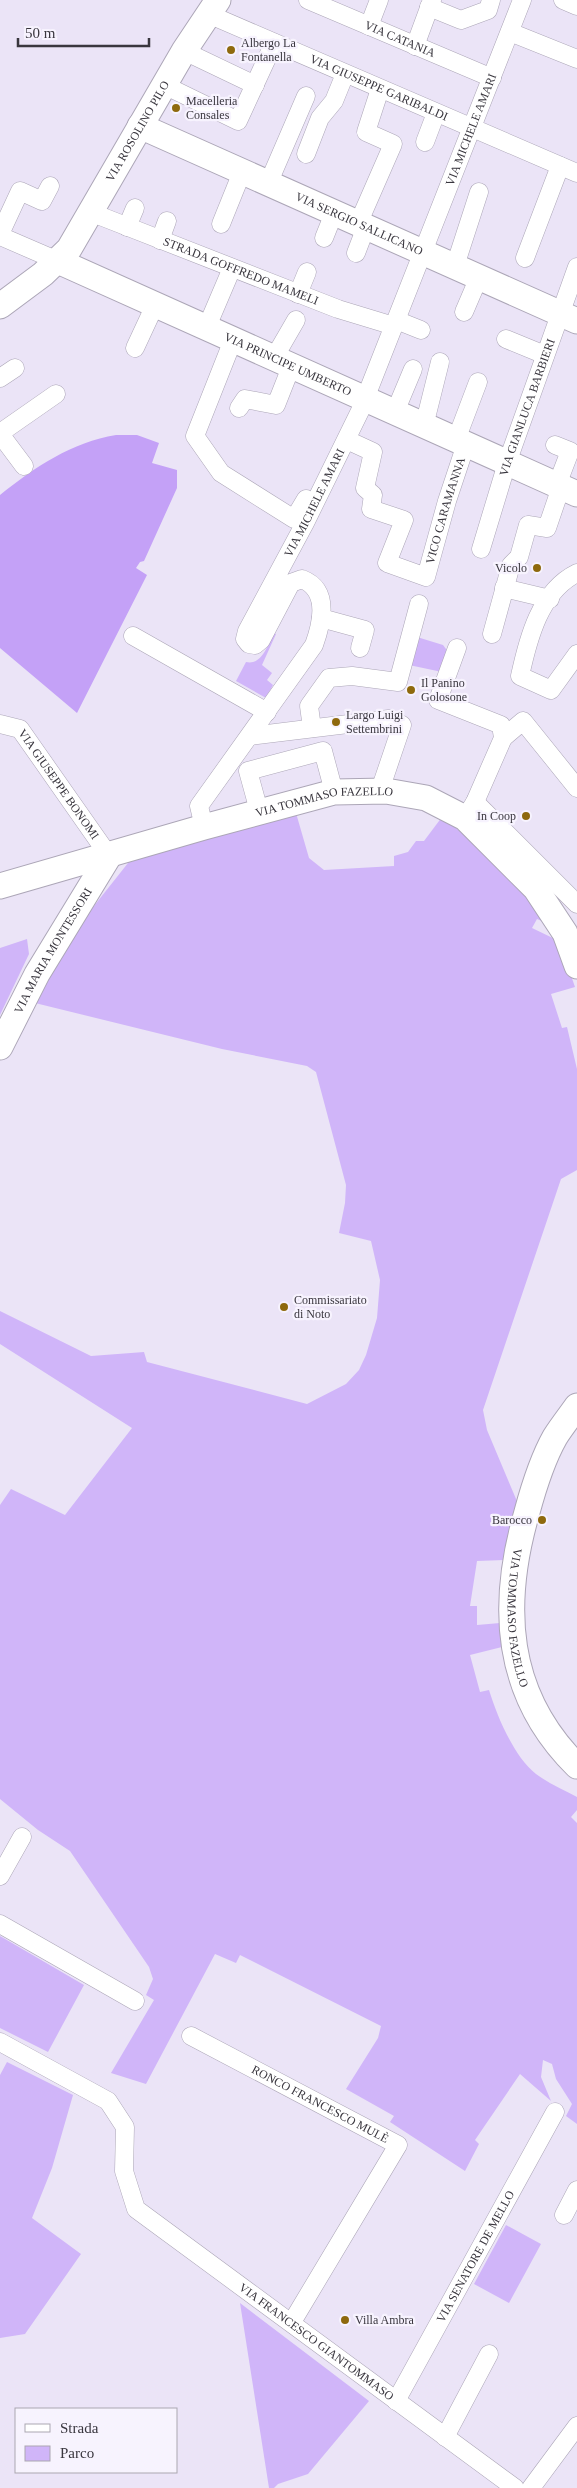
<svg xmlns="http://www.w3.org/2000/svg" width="577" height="2488" font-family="Georgia,serif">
  <rect width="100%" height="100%" fill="#ebe4f7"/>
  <path fill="#d0b5f9" d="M274,633L276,634L262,665L272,673L267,680L273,685L266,698L236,681L246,662C262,666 268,644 274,633Z
    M417,637L443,645L449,653L442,672L409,665Z
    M296,813L309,858L324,870L394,866V856L408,852L416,841H424L442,817L504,866L549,924L537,919L532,928L559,941L575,987L551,994L562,1028L567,1027L577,1069V1170L561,1179L483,1410L487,1430L519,1506L504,1560L477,1561L470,1606H477V1625L500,1623L502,1647L470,1655L480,1692L489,1690C497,1716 514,1757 536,1774C548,1783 564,1790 577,1797V1810L571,1817L577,1823V2124L566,2116L572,2104L556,2079L552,2064L543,2060L541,2077L551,2101L520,2074L475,2140L479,2144L465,2171L390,2122L394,2116L346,2089L378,2038L381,2026L240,1955L236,1963L215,1954L146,2084L111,2073L154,2000L146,1995L153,1979L149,1967L70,1851L38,1830L0,1799V1505L11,1489L65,1515L132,1428L0,1344V1311L91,1356L144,1352L147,1362L307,1404L346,1384L359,1370L366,1355L377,1318L380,1280L371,1241L339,1233L345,1203L346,1185L316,1072L307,1066L222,1049L35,1003L86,916L132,858Z
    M27,939L29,954L0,1015V948Z
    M0,1936L84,1985L48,2052L0,2028Z
    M7,2062L73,2095L52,2168L32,2218L81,2254L25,2334L0,2338V2075Z
    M506,2225L541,2244L509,2303L474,2284Z
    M240,2303L369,2401L308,2474L278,2484L274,2488H269Z"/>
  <path fill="#c4a1f7" d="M116,435H137L159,443L152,463L177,470V488L144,561L140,562L136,568L147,575L77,713L0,648V495C35,467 72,442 116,435Z"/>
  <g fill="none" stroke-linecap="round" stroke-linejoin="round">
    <g stroke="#aca6b7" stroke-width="19">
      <g id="street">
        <path id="s1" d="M308,0L492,78"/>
        <path d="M563,0L577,6"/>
        <path d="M429,7L461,20L488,10L491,0"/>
        <path id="s2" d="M208,14L577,173"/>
        <path d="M369,26L379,0"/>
        <path d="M510,32L577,59"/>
        <path d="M415,46L432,0"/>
        <path d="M184,51L255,85"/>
        <path d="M164,85L238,121L274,43"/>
        <path d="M425,142L436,113"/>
        <path d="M306,154L320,118L334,101L345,74"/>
        <path d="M268,184L306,96"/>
        <path id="s3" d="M90,212L338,309L394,326"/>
        <path d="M221,224L242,172"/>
        <path d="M358,224L393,144L366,132L380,89"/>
        <path d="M127,227L135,208"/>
        <path d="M0,234L20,191L42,201L50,186"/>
        <path d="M0,236L58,261"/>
        <path d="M324,238L334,213"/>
        <path d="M160,240L167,221"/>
        <path d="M356,253L366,227"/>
        <path d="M525,258L560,166"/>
        <path d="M455,266L479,192"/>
        <path d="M298,294L307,272"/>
        <path d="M464,312L479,277"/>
        <path d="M396,320L421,330"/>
        <path d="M206,329L232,268"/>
        <path d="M506,339L545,355"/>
        <path d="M233,340L195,436L221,473L294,519L306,499"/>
        <path d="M135,348L155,305"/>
        <path d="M274,358L296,320"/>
        <path d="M0,378L15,368"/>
        <path d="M239,408L245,399L276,405L291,367"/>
        <path d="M395,412L413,369"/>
        <path d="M424,426L440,362"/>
        <path d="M0,433L56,394"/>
        <path d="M0,434L24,466"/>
        <path id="s4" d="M347,440L373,452L365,488L373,495L371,509L404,520L387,563L426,577L447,501L466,444"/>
        <path d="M456,440L478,382"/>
        <path d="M555,445L570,451L557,485"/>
        <path id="s5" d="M481,549L507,463L577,267"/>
        <path d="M577,573C540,591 528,639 520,676L551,690L577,654"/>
        <path d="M504,588L550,599"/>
        <path d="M321,618L365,630L360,648"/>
        <path d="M492,634L511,565L519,557L528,525L547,528L561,487"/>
        <path d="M133,636L267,712"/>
        <path d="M457,648L438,700L501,725L503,738L475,802L465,818"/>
        <path id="s6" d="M0,724L20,729L109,856"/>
        <path d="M312,728L309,706L329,678L352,676L398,682L419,604"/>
        <path d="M250,736L389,719L402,725L380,790"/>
        <path d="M503,738L523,721L577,788"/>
        <path d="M475,802L577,904"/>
        <path d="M259,811L248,771L323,751L334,792"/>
        <path id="s7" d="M204,827L199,806L314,645C322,623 330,590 302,579L291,583L261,640L255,645L249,644L245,639L247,631L305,523L361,409L522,0"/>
        <path d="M0,1876L22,1837"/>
        <path d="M0,1924L135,2001"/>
        <path id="s8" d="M191,2036L398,2145L292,2322"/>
        <path id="s9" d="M0,2042L108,2101L125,2127L124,2171L136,2209L515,2488"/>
        <path d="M564,2215L577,2190"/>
        <path id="s10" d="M396,2401L555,2112"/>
        <path d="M445,2437L489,2354"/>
        <path d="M531,2488L577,2426"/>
      </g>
    </g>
    <g stroke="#aca6b7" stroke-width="27">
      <g id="secondary">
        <path id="s11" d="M140,126L577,321"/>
        <path id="s12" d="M58,261L577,494"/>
        <path id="s13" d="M0,306L43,274L69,249L184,51L218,0"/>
        <path id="s14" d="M0,886L204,827L334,792L386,791L426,798L465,818L536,889L565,933L577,966"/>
        <path id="s15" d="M0,1047L37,974L109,856"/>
        <path id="s16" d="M577,1406C570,1416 562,1426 555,1437C542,1460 534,1486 527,1512C500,1605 504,1694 577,1766"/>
      </g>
    </g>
    <use href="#street" stroke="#fff" stroke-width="18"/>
    <use href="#secondary" stroke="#fff" stroke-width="25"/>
  </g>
  <g fill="#8e690d" stroke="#f7f3fe" stroke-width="2">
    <circle cx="231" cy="50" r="5"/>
    <circle cx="176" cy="108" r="5"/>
    <circle cx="537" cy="568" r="5"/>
    <circle cx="411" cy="690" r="5"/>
    <circle cx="336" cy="722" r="5"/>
    <circle cx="526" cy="816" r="5"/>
    <circle cx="284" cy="1307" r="5"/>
    <circle cx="542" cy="1520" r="5"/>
    <circle cx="345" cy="2320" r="5"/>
  </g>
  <g text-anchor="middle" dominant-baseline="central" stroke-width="4.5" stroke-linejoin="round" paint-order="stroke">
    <g font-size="12" fill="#39363e" stroke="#f7f3fe">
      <text stroke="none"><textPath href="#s1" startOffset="100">VIA CATANIA</textPath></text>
      <text stroke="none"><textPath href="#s2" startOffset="186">VIA GIUSEPPE GARIBALDI</textPath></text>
      <text stroke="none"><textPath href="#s7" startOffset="949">VIA MICHELE AMARI</textPath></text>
      <text stroke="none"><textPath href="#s13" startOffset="226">VIA ROSOLINO PILO</textPath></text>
      <text stroke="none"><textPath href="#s11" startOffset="240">VIA SERGIO SALLICANO</textPath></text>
      <text stroke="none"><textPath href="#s3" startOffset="162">STRADA GOFFREDO MAMELI</textPath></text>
      <text stroke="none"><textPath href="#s12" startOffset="252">VIA PRINCIPE UMBERTO</textPath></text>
      <text stroke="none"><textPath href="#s5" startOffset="149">VIA GIANLUCA BARBIERI</textPath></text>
      <text stroke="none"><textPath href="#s7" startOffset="544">VIA MICHELE AMARI</textPath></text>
      <text stroke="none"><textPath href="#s4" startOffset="282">VICO CARAMANNA</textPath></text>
      <text stroke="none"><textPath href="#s6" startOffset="88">VIA GIUSEPPE BONOMI</textPath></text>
      <text stroke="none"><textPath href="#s14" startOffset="336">VIA TOMMASO FAZELLO</textPath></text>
      <text stroke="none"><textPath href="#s15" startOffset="110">VIA MARIA MONTESSORI</textPath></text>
      <text stroke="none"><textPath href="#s16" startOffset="226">VIA TOMMASO FAZELLO</textPath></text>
      <text stroke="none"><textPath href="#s8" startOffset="146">RONCO FRANCESCO MULÈ</textPath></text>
      <text stroke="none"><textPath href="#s10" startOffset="165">VIA SENATORE DE MELLO</textPath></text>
      <text stroke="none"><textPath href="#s9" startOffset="462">VIA FRANCESCO GIANTOMMASO</textPath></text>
    </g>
    <g font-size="12" fill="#39363e" stroke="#f7f3fe" text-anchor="start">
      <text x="241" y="43">Albergo La<tspan x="241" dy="14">Fontanella</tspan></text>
      <text x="186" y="101">Macelleria<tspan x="186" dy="14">Consales</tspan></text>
      <text x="527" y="568" text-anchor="end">Vicolo</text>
      <text x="421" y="683">Il Panino<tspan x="421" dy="14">Golosone</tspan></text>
      <text x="346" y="715">Largo Luigi<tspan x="346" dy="14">Settembrini</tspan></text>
      <text x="516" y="816" text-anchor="end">In Coop</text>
      <text x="294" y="1300">Commissariato<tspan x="294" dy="14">di Noto</tspan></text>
      <text x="532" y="1520" text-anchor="end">Barocco</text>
      <text x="355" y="2320">Villa Ambra</text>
    </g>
  </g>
  <rect x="15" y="2408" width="162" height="65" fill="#f7f3fe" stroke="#aba7b1"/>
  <rect x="25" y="2424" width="25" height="8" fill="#ffffff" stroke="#aba7b1"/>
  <text x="60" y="2433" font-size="15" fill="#39363e">Strada</text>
  <rect x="25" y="2446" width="25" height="15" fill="#d0b5f9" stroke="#aba7b1"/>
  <text x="60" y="2458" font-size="15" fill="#39363e">Parco</text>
  <path d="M18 38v8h131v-8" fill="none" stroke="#39363e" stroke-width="2.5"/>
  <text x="25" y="38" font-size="15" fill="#39363e" stroke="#f7f3fe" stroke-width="4" paint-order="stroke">50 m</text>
</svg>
